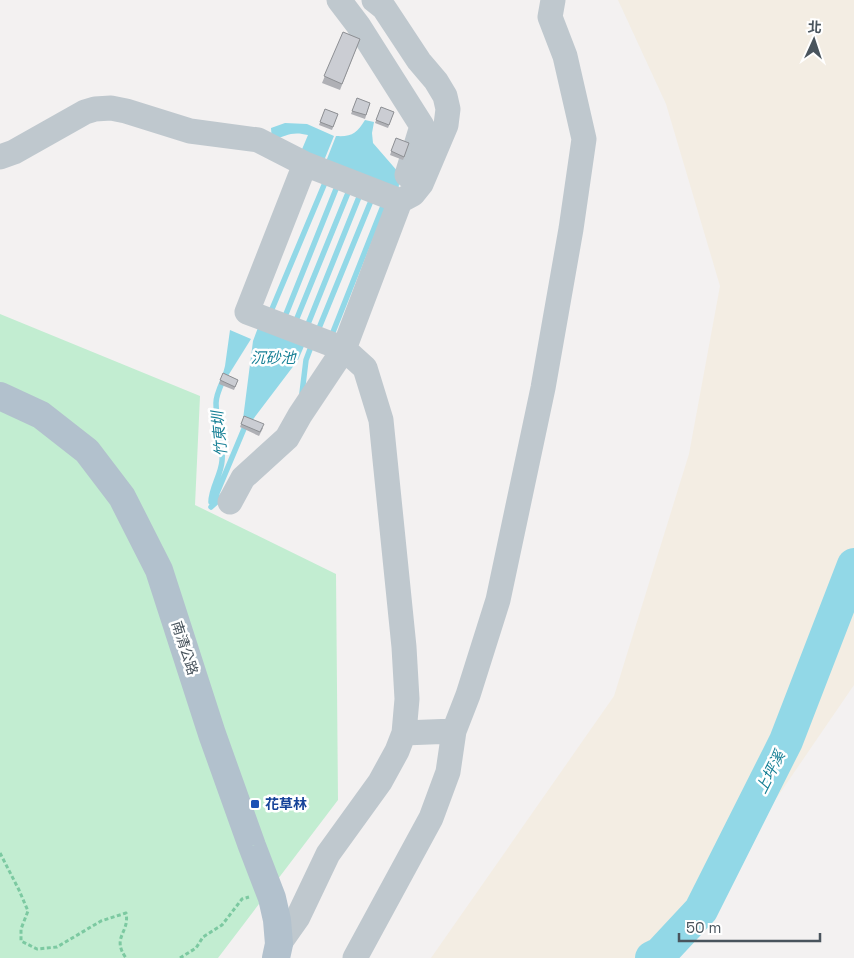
<svg xmlns="http://www.w3.org/2000/svg" width="854" height="958" font-family="'Space Grotesk','Noto Sans TC',sans-serif">
  <rect width="100%" height="100%" fill="#f3f1f1"/>
  <path fill="#c2edd1" d="M0,314L200,396L195,505L336,574L338,800L218,958H0Z"/>
  <path fill="#f3ede3" d="M618,0H854V685L667,958H431L614,696L689,454L720,286L666,104Z"/>
  <path fill="#92d8e7" d="M365,120L374,122L372,133L373,143L399,173V184L398,193L325,164L336,136C352,137 357,133 365,120Z
    M285,123L307,124L334,136L323,163L300,154L308,135C293,131 286,135 272,141L271,128Z
    M259,325L305,344L298,360L251,422L243,419L253,341Z
    M230,330L251,339L226,379L222,377L225,366Z"/>
  <g fill="none" stroke-linecap="round" stroke-linejoin="round">
    <path stroke="#92d8e7" stroke-width="5.5" d="M270,315L272,309L327,178
      M284,319L338,184
      M295,323L350,188
      M305,329L308,324L361,192
      M317,333L373,196
      M331,337L385,201
      M302,393L306,360L312,344
      M211,502C211,488 221,475 222,461C224,441 216,423 216,403C216,395 221,385 224,378
      M212,505L246,424
      M211,507L220,499L222,496"/>
    <path stroke="#92d8e7" stroke-width="34" d="M652,958L660,954L701,910L786,741L854,565"/>
    <path stroke="#7cc9a1" stroke-width="3" stroke-dasharray="4 2.5" stroke-linecap="butt" d="M0,853L19,890L28,911L21,929V941L37,949L57,947L101,921L126,913C130,933 111,937 126,958
      M180,958L196,948L203,937L222,925L242,899L249,897"/>
    <path stroke="#bfc8ce" stroke-width="25" d="M339,0L358,25L422,126L407,175
      M0,157L14,152L85,112L95,109L111,108L126,111L190,131L258,140L305,164L400,201
      M230,502L243,478L287,438L300,415L344,349L400,201L413,194L421,184L446,125L448,109L445,96L436,81L419,61L384,8L374,0
      M404,733L454,731L468,695L498,600L543,388L571,229L584,139L565,56L550,17L553,0
      M279,944L298,917L328,854L380,782L397,751L404,733L407,699L404,647L381,420L365,368L344,349L247,312L305,164
      M355,958L431,818L448,772L454,731"/>
    <path stroke="#b2c1cd" stroke-width="28" d="M0,396L41,415L87,451L122,497L159,570L212,734L252,846L272,898L277,920L279,944L276,958"/>
  </g>
  <path fill="#afb0b5" d="M343,32L360,39L340,90L322,83Z
    M357,98L370,103L365,119L351,114Z
    M381,107L394,112L388,128L375,123Z
    M325,109L338,114L332,130L319,125Z
    M396,138L409,143L403,160L390,155Z
    M223,373L238,380L234,390L219,384Z
    M244,416L263,428L259,436L240,427Z"/>
  <path fill="#cbcdd3" stroke="#8e9094" d="M343,32L360,39L342,84L324,76Z
    M357,98L370,103L366,115L352,111Z
    M381,107L394,112L389,125L376,120Z
    M325,109L338,114L333,127L320,122Z
    M396,138L409,143L404,157L391,151Z
    M223,373L238,380L235,387L220,380Z
    M244,416L264,424L260,432L241,424Z"/>
  <rect fill="#1a4fb4" stroke="#fff" stroke-width="2" x="250" y="799" width="10" height="10" rx="2.5"/>
  <g text-anchor="middle" dominant-baseline="central" stroke-width="5" stroke-linejoin="round" paint-order="stroke">
    <g font-size="14" fill="#49545d" stroke="#fff">
      <text transform="translate(185 648) rotate(72)">南清公路</text>
    </g>
    <g font-size="14" font-weight="bold" fill="#164399" stroke="#fff" text-anchor="start">
      <text x="265" y="804">花草林</text>
    </g>
    <g font-size="15" font-style="italic" fill="#157f95" stroke="#fff">
      <text x="273" y="357">沉砂池</text>
      <text transform="translate(219 434) rotate(-95)">竹東圳</text>
      <text transform="translate(770 772) rotate(-63)">上坪溪</text>
    </g>
  </g>
  <g transform="translate(814 40) rotate(3)" stroke="#ffffff" stroke-width="4" paint-order="stroke">
  <path d="M0-4L9 19L0 12L-9 19Z" fill="#49545d"/>
  <text y="-8" font-size="14" font-weight="bold" text-anchor="middle" fill="#49545d">北</text>
  </g>
  <path d="M679 933v8h141v-8" fill="none" stroke="#49545d" stroke-width="2.5"/>
  <text x="686" y="933" font-size="15" fill="#49545d" stroke="#ffffff" stroke-width="4" paint-order="stroke">50 m</text>
</svg>
